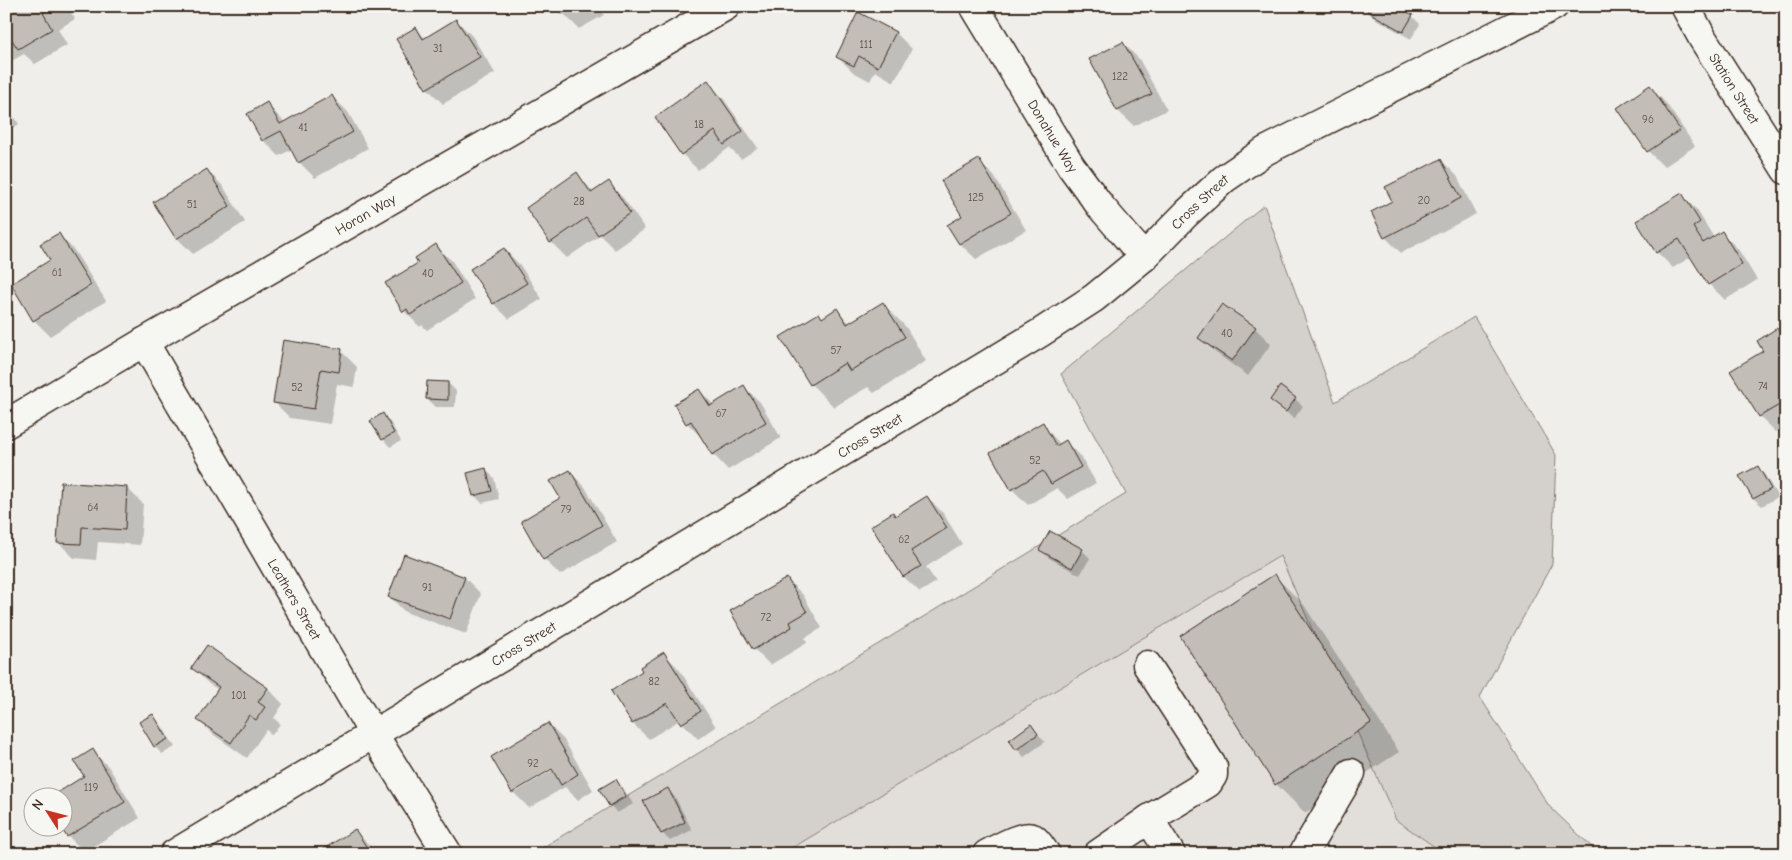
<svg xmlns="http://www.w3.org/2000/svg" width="1792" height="860" font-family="'Comic Neue',sans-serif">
  <rect width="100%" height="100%" fill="#efeeea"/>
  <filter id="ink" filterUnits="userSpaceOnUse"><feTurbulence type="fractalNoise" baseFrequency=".02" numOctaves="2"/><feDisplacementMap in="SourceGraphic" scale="10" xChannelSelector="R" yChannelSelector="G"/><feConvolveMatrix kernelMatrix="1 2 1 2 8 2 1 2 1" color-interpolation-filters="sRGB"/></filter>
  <g filter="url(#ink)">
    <path fill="#e2dfdb" d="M1281,556L1396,820L1445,854H782Z"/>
    <path fill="#d4d1cc" stroke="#887e75" d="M1264,205L1335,402L1474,317L1556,455L1552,564L1480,697L1549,806L1599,854H1445L1396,820L1280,556L782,854H532L1126,494L1061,374Z"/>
    <path fill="#0003" fill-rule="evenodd" d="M6,6H67L75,19L58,29L67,45L35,64L24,54L6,64Z
      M559,6H608L601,10L604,15L579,29L563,13Z
      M1413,6H1437V9L1420,14Z
      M1368,11L1412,16L1420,24L1411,39L1376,19Z
      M859,14L896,33L912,49L894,82L875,71L870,81L853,72L837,56Z
      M456,20L472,36L495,73L443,104L427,88L416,29L426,39Z
      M1123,43L1139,59L1167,110L1134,126L1118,111L1091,60Z
      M707,82L723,98L758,148L741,159L729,148L698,170L682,154Z
      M1650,87L1666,103L1695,146L1664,167L1648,151Z
      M332,96L348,112L368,148L315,178L299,162L292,149L279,156L263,140L267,104L285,123Z
      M6,104L19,124L8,131L6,130Z
      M1441,160L1457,176L1476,214L1401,253L1385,237L1394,202Z
      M978,161L994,176L1026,230L976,259L960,244L949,225L964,216Z
      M207,170L223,186L245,222L193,254L177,238Z
      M577,174L594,193L608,183L624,199L645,229L615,250L600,235L567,258L551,242L527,209Z
      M1681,195L1697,210L1714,238L1722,233L1738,249L1757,280L1725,300L1709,284L1692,256L1673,268L1657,252Z
      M59,235L74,250L106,301L50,336L34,320Z
      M436,246L452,261L475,299L427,330L422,325L420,327L404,311L420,263Z
      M504,249L520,265L542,299L509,319L494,304L472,270Z
      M883,304L906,327L926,361L874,393L868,387L834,407L811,384L823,319L837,310L850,323Z
      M1255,328L1271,344L1248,376L1216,353L1200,338Z
      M1777,330L1786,339V426L1775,432L1760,416L1765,351Z
      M341,351L357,367L354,387L337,384L330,424L290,418L274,402Z
      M448,383L456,391L455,407H435L427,399Z
      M744,387L760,402L781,438L728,470L713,454L703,439L687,423L699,390L714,405Z
      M1295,399L1303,406L1294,419L1272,400Z
      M383,415L390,422L401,441L390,447L383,439Z
      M1042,424L1061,445L1066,442L1082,458L1096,483L1068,499L1057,488L1028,505L1012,489Z
      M1757,467L1765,475L1778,497L1762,506L1754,499L1741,477Z
      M486,470L494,478L499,499L482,503L474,495Z
      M569,471L585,487L617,542L560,575L544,559Z
      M127,488L143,504L140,545L98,542L96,560L74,558L58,542Z
      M927,497L943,513L962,544L926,567L936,582L920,592L904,577L873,526L893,513L896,517Z
      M1041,550H1082L1090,558L1080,575L1049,558Z
      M404,556L465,578L481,594L466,634L405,612L389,596Z
      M1275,576L1304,605L1399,752L1305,813L1276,784Z
      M787,579L803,595L822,628L805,638L807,643L770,665L754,649Z
      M663,653L679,669L716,727L698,739L680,720L649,739L633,724L613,691L644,671Z
      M193,668L268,688L283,704L274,718L280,724L272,735L266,730L247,758L214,735L198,720L219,690L209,684Z
      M152,715L160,723L175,747L162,754L155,747L140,723Z
      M548,724L564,740L593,790L578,800L565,787L529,808L513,792ZM557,765L558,767L516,792V789Z
      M1031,725L1045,742L1024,757L1017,749Z
      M92,751L108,766L140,818L84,852L68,836L62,827L85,776Z
      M616,781L624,789L633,804L617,813L610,805Z
      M667,789L675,797L692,830L670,841L662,833Z
      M355,831L371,847L376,854H319Z"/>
    <path fill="#c2bdb7" stroke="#3b2a1e" d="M6,6H55L43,13L52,29L18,49L10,37L6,39Z
      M558,6H576L562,14Z
      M1370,6H1397L1413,15L1403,32L1367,11Z
      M858,12L896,32L878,67L859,56L854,66L836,57Z
      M456,19L480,57L426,89L396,39L416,27L423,39Z
      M1123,42L1152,94L1117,111L1089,59Z
      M708,80L743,131L724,145L715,131L681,155L655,117Z
      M1650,85L1680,130L1647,152L1617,108Z
      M332,95L353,132L298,163L281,131L262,141L247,114L267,102L280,124Z
      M979,159L1011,213L959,244L947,225L962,216L941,181Z
      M1441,159L1461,198L1384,238L1371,212L1392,201L1385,187Z
      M207,169L230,206L176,239L153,202Z
      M577,172L591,193L609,181L630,213L598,235L586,218L550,243L526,208Z
      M1682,193L1700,222L1693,227L1703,243L1722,231L1742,264L1708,285L1679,239L1656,253L1636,221Z
      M59,233L91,285L33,321L11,284L50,260L40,244Z
      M436,244L461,283L410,315L407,309L403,312L385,283L418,263L415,258Z
      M504,248L527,283L493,304L470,269Z
      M883,302L905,337L850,371L845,363L810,385L780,337L819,313L822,318L837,308L847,324Z
      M1222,304L1256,327L1232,361L1198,338Z
      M1777,328L1786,343V401L1759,417L1730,371L1763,351L1757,341Z
      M283,340L342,349L339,372L321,369L314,409L273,403Z
      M427,381L448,382V400L426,399Z
      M744,385L766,422L712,455L691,421L686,424L674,404L699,389L710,406Z
      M1280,386L1296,398L1286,412L1270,400Z
      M383,413L394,433L382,440L370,421Z
      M1043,422L1056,446L1066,440L1081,467L1051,484L1043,471L1011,490L990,453Z
      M1758,466L1771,489L1753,499L1739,476Z
      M486,468L492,491L473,496L467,473Z
      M570,470L602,525L543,560L521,521L560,498L550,481Z
      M61,482L127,487L125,530L82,527L81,544L57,543Z
      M927,496L947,528L911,551L921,566L903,577L871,526L893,512L895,516Z
      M1050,531L1083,549L1072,568L1039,550Z
      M404,554L465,577L450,619L388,597Z
      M1275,574L1371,723L1275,785L1180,636Z
      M787,578L807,612L790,622L792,627L753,650L730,611Z
      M207,645L268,688L258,702L265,707L256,720L249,715L231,743L197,720L219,687L191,668Z
      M664,652L701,711L681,724L667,703L632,724L611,691L642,671L640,667Z
      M153,714L168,739L154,747L139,722Z
      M548,723L578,774L561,785L552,769L512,793L491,757Z
      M1031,724L1038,734L1016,750L1009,740Z
      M93,749L125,802L67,837L61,828L62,798H49L84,776L74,761Z
      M616,779L626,796L609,806L599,789Z
      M668,788L685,822L661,834L643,801Z
      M355,829L371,854H316Z"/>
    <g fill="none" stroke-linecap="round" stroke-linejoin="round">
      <g stroke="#3b2a1e" stroke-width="31">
        <g id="minor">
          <path id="s1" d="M974,6L1071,166L1101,207L1144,257"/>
          <path id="s2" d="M1685,6L1703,39L1786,170"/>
          <path id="s3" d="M144,342L374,735L448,854"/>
          <path id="s4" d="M6,424L144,342L726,6"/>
          <path d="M1147,665L1213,767V775L1208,783L1149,819"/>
          <path id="s5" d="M174,854L1040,333L1094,298L1144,257L1187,213L1224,179L1265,151L1554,6"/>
          <path d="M987,854C997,849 1024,833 1033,838C1038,841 1042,849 1046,854"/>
          <path d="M1098,854L1149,819L1171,854"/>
          <path d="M1303,854L1351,773"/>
        </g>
      </g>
      <use href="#minor" stroke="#f6f6f2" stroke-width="28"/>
    </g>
  </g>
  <g text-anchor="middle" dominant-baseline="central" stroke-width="5" stroke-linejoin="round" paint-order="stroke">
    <g font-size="11" fill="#5d4f44">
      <text x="866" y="44">111</text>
      <text x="438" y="48">31</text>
      <text x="1120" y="76">122</text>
      <text x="1648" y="119">96</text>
      <text x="699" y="124">18</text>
      <text x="303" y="127">41</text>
      <text x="976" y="197">125</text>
      <text x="1424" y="200">20</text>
      <text x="579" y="201">28</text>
      <text x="192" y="204">51</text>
      <text x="57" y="272">61</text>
      <text x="428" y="273">40</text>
      <text x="1227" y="333">40</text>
      <text x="836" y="350">57</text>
      <text x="1763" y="386">74</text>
      <text x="297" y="387">52</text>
      <text x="721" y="413">67</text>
      <text x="1035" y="460">52</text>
      <text x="93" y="507">64</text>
      <text x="566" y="509">79</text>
      <text x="904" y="539">62</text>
      <text x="427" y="587">91</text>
      <text x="766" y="617">72</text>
      <text x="654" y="681">82</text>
      <text x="239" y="695">101</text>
      <text x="533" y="763">92</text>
      <text x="91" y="787">119</text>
    </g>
    <g font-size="14" fill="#3b2a1e" stroke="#f6f6f2">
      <text stroke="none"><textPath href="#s2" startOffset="96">Station Street</textPath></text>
      <text stroke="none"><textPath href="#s1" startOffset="152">Donahue Way</textPath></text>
      <text stroke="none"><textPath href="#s5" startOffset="1218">Cross Street</textPath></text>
      <text stroke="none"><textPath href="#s4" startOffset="416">Horan Way</textPath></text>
      <text stroke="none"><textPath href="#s5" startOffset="812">Cross Street</textPath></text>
      <text stroke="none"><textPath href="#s3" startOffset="298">Leathers Street</textPath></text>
      <text stroke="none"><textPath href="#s5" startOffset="408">Cross Street</textPath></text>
    </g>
  </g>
  <rect width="1792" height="860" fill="none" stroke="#f6f6f2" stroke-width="25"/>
  <rect x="12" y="12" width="1767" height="835" fill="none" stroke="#3b2a1e" stroke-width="2" filter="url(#ink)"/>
  <g transform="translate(48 812) rotate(306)"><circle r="24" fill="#f6f6f2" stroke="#aba49d"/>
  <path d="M0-4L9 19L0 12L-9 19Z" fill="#c8321e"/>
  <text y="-8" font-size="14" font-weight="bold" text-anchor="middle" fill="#3b2a1e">N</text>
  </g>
</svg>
